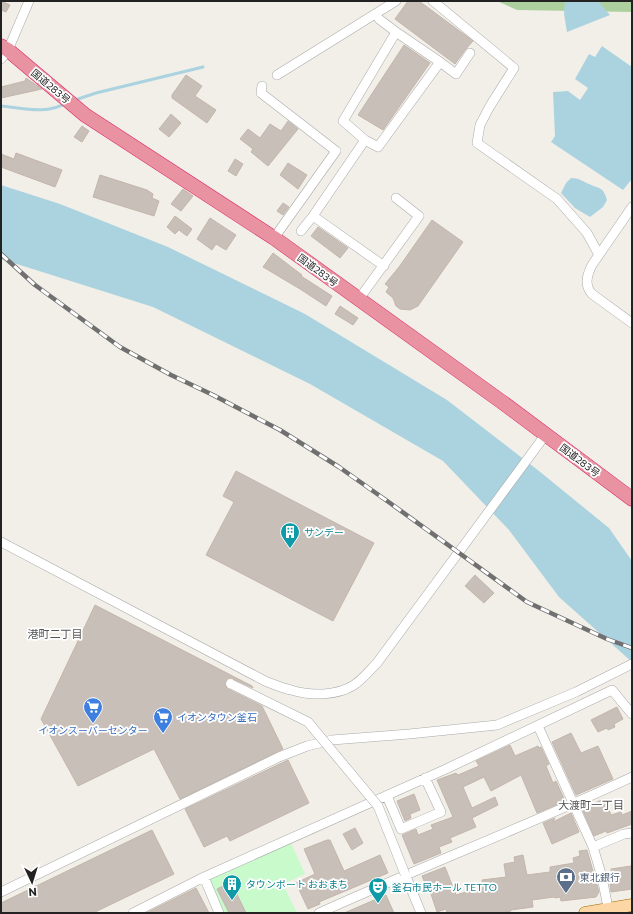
<svg xmlns="http://www.w3.org/2000/svg" width="633" height="914" font-family="Commissioner,'Noto Sans JP',sans-serif">
  <rect width="100%" height="100%" fill="#f2efe9"/>
  <path fill="#add19e" d="M497,1H632V12L517,10Z"/>
  <path fill="#c8facc" d="M291,843L305,874L283,884L297,913H223L208,880Z"/>
  <path fill="#aad3df" d="M565,1H598L610,15L567,32L564,14Z
    M602,46L632,67V179L623,190L551,142L555,136L553,92L568,91L580,100L588,88L575,79L589,54L595,57Z
    M571,178C579,178 582,181 589,184C599,189 603,186 607,200L603,207L590,217L575,208L561,193L566,183Z
    M1,185L60,204L168,247L305,314L447,400L539,471L609,528L632,561V662L559,597L509,530L443,461L310,384L153,307L1,259Z"/>
  <g fill="none" stroke-linecap="round" stroke-linejoin="round">
    <path stroke="#aad3df" stroke-width="3" d="M75,100L96,93L203,67
      M1,106C22,108 47,115 66,103"/>
  </g>
  <path fill="#c7bfb8" stroke="#c4b6ab" d="M1,1L10,5L6,12L1,10Z
    M408,1H419L473,41L465,50L455,64L395,19Z
    M404,45L430,63L383,130L358,115Z
    M186,75L202,86L195,96L216,110L207,123L172,98V95Z
    M26,78L42,89L1,98V87L25,81Z
    M171,114L181,123L169,137L159,129Z
    M288,121L298,129L268,166L251,152L253,149L240,139L248,129L260,138L270,124L281,131Z
    M82,126L89,131L82,142L74,137Z
    M16,153L62,170L55,187L1,167V154L14,159Z
    M235,159L243,164L236,176L228,171Z
    M288,163L307,175L298,189L280,175Z
    M100,175L147,190L153,194L152,198L159,201L154,216L93,197Z
    M183,189L193,196L181,211L171,204Z
    M283,203L289,207L283,215L277,211Z
    M175,216L192,229L187,236L179,230L175,234L167,227Z
    M210,218L236,235L226,250L216,244L212,250L197,239Z
    M432,220L463,242L418,306L410,310L400,309L396,306L393,298L386,292L389,287L385,284L399,267Z
    M318,227L348,248L340,258L311,236Z
    M273,253L302,275L301,276L332,296L326,306L300,289L263,267Z
    M340,306L358,318L353,325L335,314Z
    M236,471L374,543L333,621L206,555L234,502L223,496Z
    M475,575L494,593L484,603L465,586Z
    M95,605L252,686L253,688L231,678L227,679L225,684L228,689L262,706L283,749L180,799L154,749L78,786L41,719Z
    M617,707L623,719L614,724L615,727L608,730L607,728L598,732L591,720Z
    M571,733L581,753L598,746L613,779L576,795L552,742Z
    M510,745L515,756L538,746L539,748L541,747L549,764L546,766L553,783L556,781L565,801L537,813L521,775L491,791L484,777L463,787L472,808L495,797L498,805L472,818L476,827L450,838L452,842L439,847L441,853L414,864L402,835L416,829L418,835L433,829L431,825L453,817L437,780L456,773L458,775L479,766L476,761Z
    M288,760L309,803L230,841L227,836L204,847L185,809Z
    M414,794L420,810L410,814L411,818L405,821L397,801Z
    M604,799L611,815L621,812L622,815L632,811V824L607,833L606,831L594,836L583,811L591,807L590,805Z
    M571,813L579,832L552,844L543,823L555,818L553,822Z
    M355,828L363,843L352,850L343,834Z
    M152,830L174,874L93,913H1V903Z
    M327,840H330L344,871L380,855L388,873L319,902L320,904L308,909L296,883L315,874L304,849Z
    M587,850L599,892L596,897L561,901L560,897L555,898L554,897L532,900L533,907L511,910V911L501,913H447L446,909L437,912L430,891H428L422,876L445,867L456,895L483,887L482,880L506,877L504,864L515,862L514,857L523,855L527,875L550,872V867L574,863L573,858L580,856L579,851Z
    M631,866L632,889L611,892L610,884H613L611,869Z
    M231,882L246,913H229L217,889Z
    M196,888L209,913H146Z
    M386,895L394,913H344Z"/>
  <g fill="none" stroke-linecap="round" stroke-linejoin="round">
    <g stroke="#a9a9a9" stroke-width="10">
      <path id="minor" d="M433,1L514,68L490,106L480,125L477,143L557,199L587,233L599,255
        M379,19L396,32
        M1,59L8,50L29,1
        M440,62L456,74L470,53
        M277,75L396,1
        M262,86L261,93L336,151L274,238
        M632,207L592,265C587,275 584,285 592,294L632,323
        M313,216L384,266
        M301,231L313,216L365,140L343,121L396,32L440,62L378,147L365,140
        M359,299L419,216L396,198
        M1,542L265,681C273,684 282,688 291,690C310,696 337,696 354,685C363,679 370,670 377,663L546,434
        M538,726L593,847L602,877L609,913
        M387,796L401,829L441,812L425,778
        M593,847L624,834L632,833
        M405,874L421,913
        M204,877L219,913
        M1,892L279,757L307,746L332,740L409,734L497,725L576,692L632,664
        M133,913L204,877L446,769L612,690L632,714
        M319,913C423,866 529,825 632,777"/>
    </g>
    <g stroke="#a06b00" stroke-width="13">
      <path id="major" d="M585,913L632,905"/>
    </g>
    <g stroke="#dc2a67" stroke-width="15">
      <path id="highway" d="M1,46L8,50L85,115L274,238L502,402L632,499"/>
    </g>
    <use href="#minor" stroke="#fff" stroke-width="9"/>
    <use href="#major" stroke="#fcd6a4" stroke-width="12"/>
    <use href="#highway" stroke="#e892a2" stroke-width="14"/>
    <g stroke="#707070" stroke-width="4.5">
      <path id="rail" d="M1,254L35,285L120,347L171,375L213,395L280,430L339,467L390,503L527,602L607,639L632,648"/>
    </g>
    <use href="#rail" stroke="#fff" stroke-width="3" stroke-dasharray="9" stroke-linecap="butt"/>
    <g stroke="#a9a9a9" stroke-width="10" stroke-linecap="butt">
      <path id="minor-bridge" d="M231,684L308,722L378,806L405,874"/>
    </g>
    <use href="#minor-bridge" stroke="#fff" stroke-width="9"/>
  </g>
  <defs>
    <g id="building-pin" transform="scale(1)"><path d="M0 17L-7.5 6A9.5 9.5 0 1 1 7.5 6Z" fill="#0f9aa8" stroke="#fff"/><path d="M-4-6H4V6H1V3H-1V6H-4ZM-2.5-4.3h1.7v1.8h-1.7ZM.8-4.3h1.7v1.8H.8ZM-2.5-1h1.7V.8h-1.7ZM.8-1h1.7V.8H.8Z" fill="#fff"/></g>
    <g id="supermarket-pin" transform="scale(1)"><path d="M0 17L-7.5 6A9.5 9.5 0 1 1 7.5 6Z" fill="#3f7fe0" stroke="#fff"/><path d="M-6-5.5h2.5l.6 2H6L4.5 2H-2.5L-4.4-4H-6ZM-1.5 3.2a1.3 1.3 0 1 0 .1 0ZM3 3.2a1.3 1.3 0 1 0 .1 0Z" fill="#fff"/></g>
    <g id="bank-pin" transform="scale(1)"><path d="M0 17L-7.5 6A9.5 9.5 0 1 1 7.5 6Z" fill="#5c6f8a" stroke="#fff"/><path d="M-6-4H6V4H-6ZM0-2.3a2.3 2.3 0 1 0 0 4.6a2.3 2.3 0 1 0 0-4.6Z" fill="#fff"/></g>
    <g id="theatre-pin" transform="scale(1)"><path d="M0 17L-7.5 6A9.5 9.5 0 1 1 7.5 6Z" fill="#0f9aa8" stroke="#fff"/><path d="M-5-5.5Q0-4 5-5.5V0Q5 5 0 6Q-5 5-5 0ZM-3.3-2.5H-1v1.5H-3.3ZM1-2.5H3.3v1.5H1ZM-2.8 1Q0 5.5 2.8 1Z" fill="#fff"/></g>
  </defs>
  <g fill-rule="evenodd">
    <use href="#building-pin" x="290" y="532"/>
    <use href="#supermarket-pin" x="93" y="707"/>
    <use href="#supermarket-pin" x="163" y="717"/>
    <use href="#bank-pin" x="566" y="877"/>
    <use href="#building-pin" x="232" y="884"/>
    <use href="#theatre-pin" x="378" y="887"/>
  </g>
  <g text-anchor="middle" dominant-baseline="central" stroke-width="3.5" stroke-linejoin="round" paint-order="stroke">
    <g font-size="10" fill="#222" stroke="#fff">
      <text transform="translate(51 86) rotate(40)">国道283号</text>
      <text transform="translate(318 270) rotate(36)">国道283号</text>
      <text transform="translate(580 460) rotate(37)">国道283号</text>
    </g>
    <g font-size="10" fill="#0d838f" stroke="#fff" text-anchor="start">
      <text x="304" y="532">サンデー</text>
      <text x="246" y="884">タウンポート おおまち</text>
      <text x="392" y="887">釜石市民ホール TETTO</text>
    </g>
    <g font-size="10" fill="#366cbe" stroke="#fff" text-anchor="start">
      <text x="177" y="717">イオンタウン釜石</text>
      <text x="93" y="730" text-anchor="middle">イオンスーパーセンター</text>
    </g>
    <g font-size="10" fill="#4e5e75" stroke="#fff" text-anchor="start">
      <text x="580" y="877">東北銀行</text>
    </g>
    <g font-size="11" fill="#555" stroke="#fff">
      <text x="55" y="633">港町二丁目</text>
      <text x="591" y="804">大渡町一丁目</text>
    </g>
  </g>
  <rect width="633" height="914" fill="none" stroke="#222222" stroke-width="4"/>
  <g transform="translate(32 882) rotate(176)" stroke="#ffffff" stroke-width="3" paint-order="stroke">
  <path d="M0-3L7 15L0 10L-7 15Z" fill="#222222"/>
  <text y="-6" font-size="11" font-weight="bold" text-anchor="middle" fill="#222222">N</text>
  </g>
</svg>
